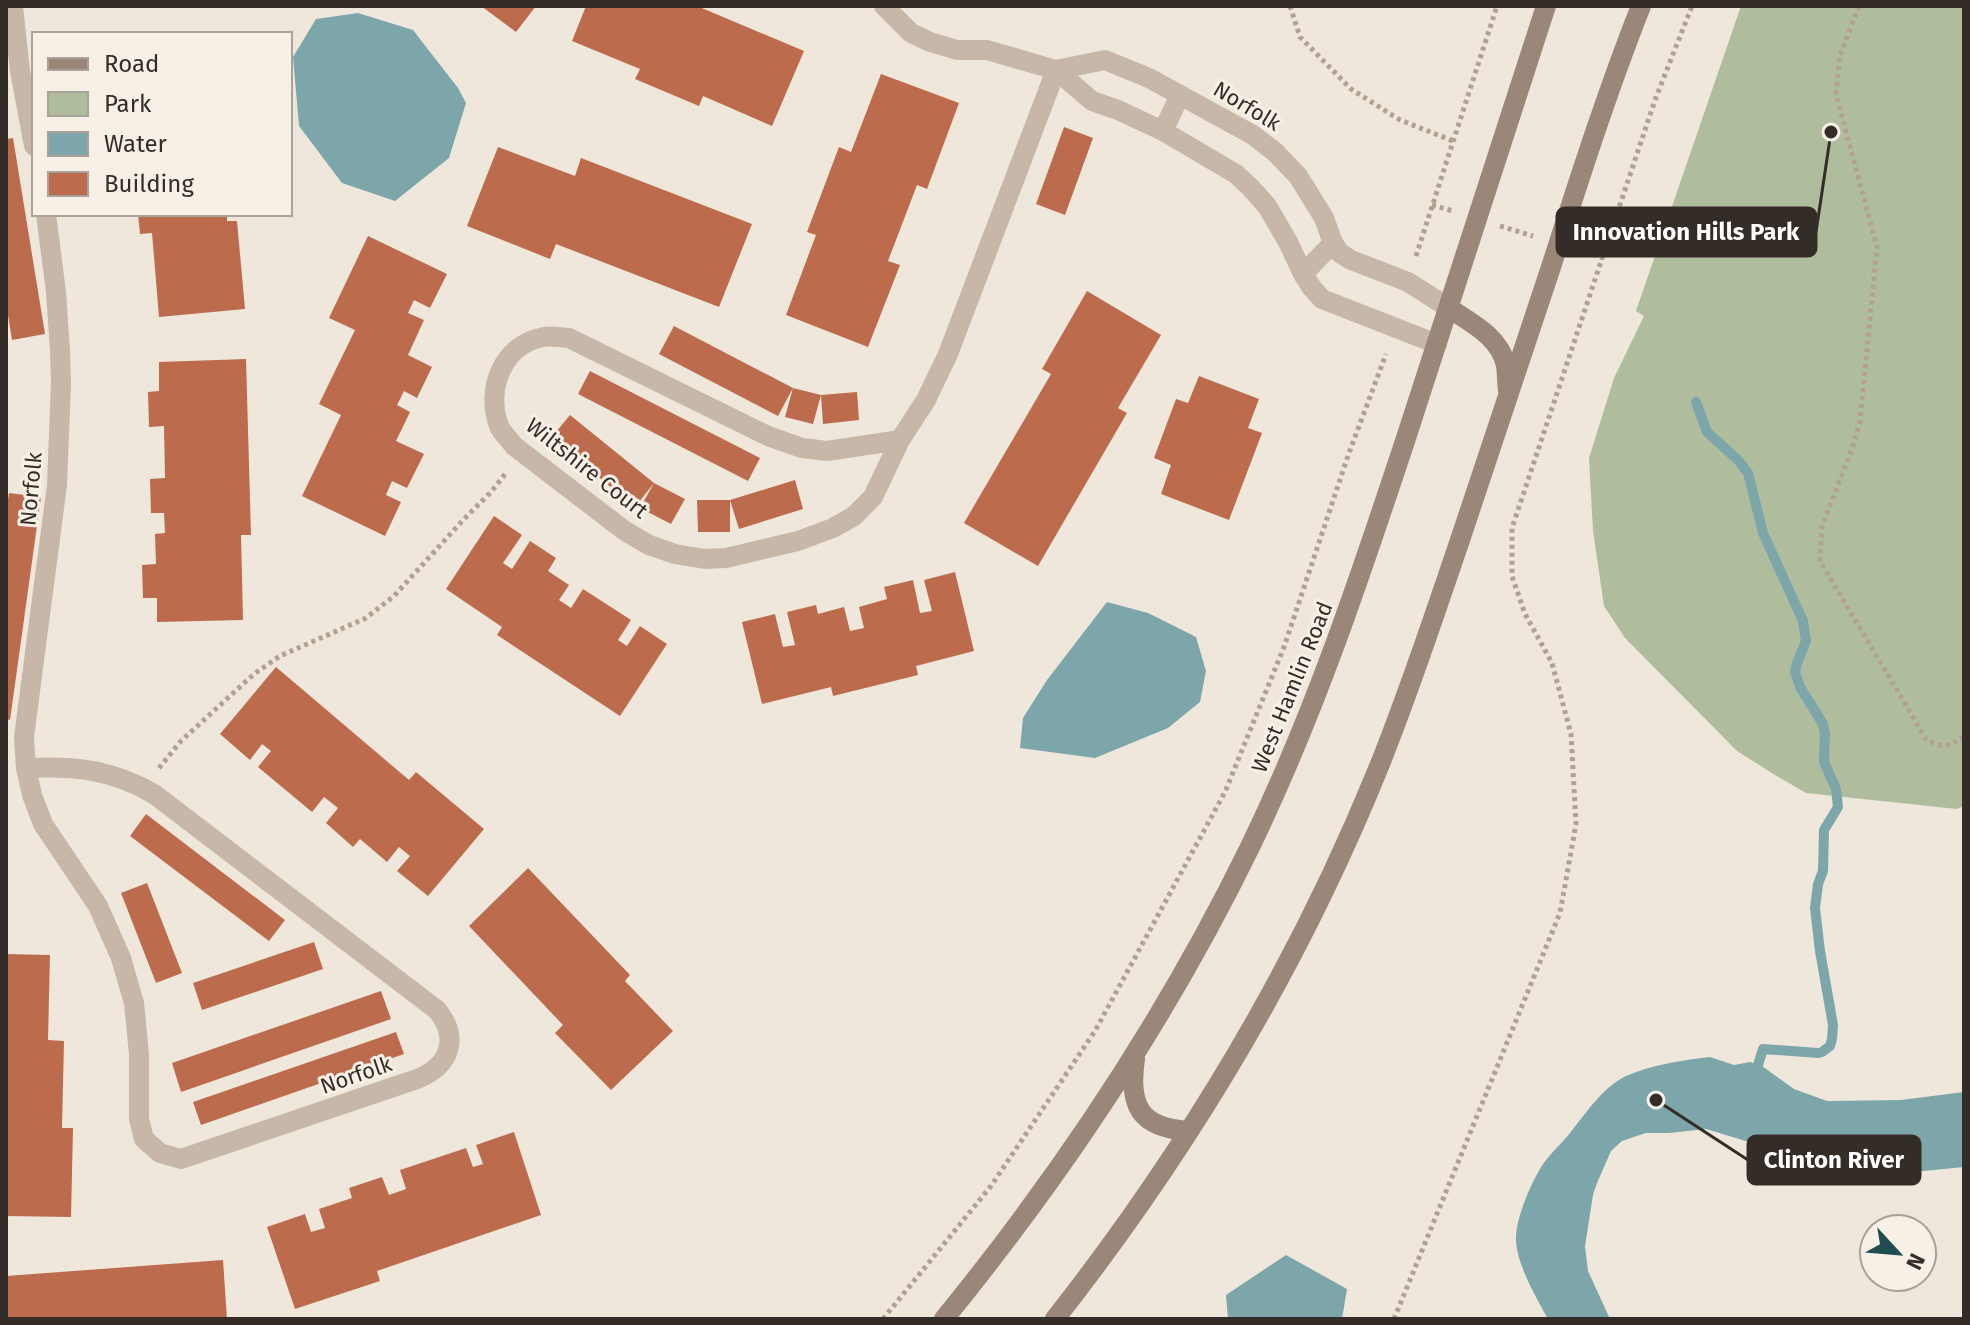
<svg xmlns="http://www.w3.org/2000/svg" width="1970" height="1325" font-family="'Fira Sans',sans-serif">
  <rect width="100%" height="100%" fill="#efe7db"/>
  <path fill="#b0bd9c" d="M1741,6H1964V806L1957,809L1806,793L1775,775L1737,751L1625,638L1604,606L1593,531L1589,458L1614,378L1644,316L1636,311Z"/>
  <path fill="#7ca6aa" d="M358,13L413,30L458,88L466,103L449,158L395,201L342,183L299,126L293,57L316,19Z
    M1107,602L1148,613L1196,637L1206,671L1200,702L1168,728L1095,758L1020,748L1023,718L1047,680Z
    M1710,1057L1734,1065L1750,1062L1762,1066L1794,1089L1827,1101L1901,1100L1964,1092V1167L1913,1172L1875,1168L1772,1149L1706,1129L1669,1133H1646L1622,1141L1611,1151L1597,1183L1593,1195L1585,1246L1588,1271L1610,1319H1548C1536,1297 1517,1265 1516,1240C1515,1219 1533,1177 1546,1160C1553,1151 1563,1142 1570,1133C1586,1113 1603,1087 1626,1076C1651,1065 1683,1060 1710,1057Z
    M1286,1255L1347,1289L1342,1319H1228L1226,1295Z"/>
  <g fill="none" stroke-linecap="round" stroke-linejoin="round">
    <path stroke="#7ca6aa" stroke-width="10" d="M1696,402L1707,432L1738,460L1748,473L1763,533L1803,621L1806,641L1797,663L1795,672L1800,687L1823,724L1825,734L1824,762L1836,789L1838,807L1824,830L1823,871L1818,884L1815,908L1820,951L1833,1025L1832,1039L1830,1046L1822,1052L1818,1053L1763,1049L1758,1065"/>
  </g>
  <path fill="#bc6c4c" d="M481,6H536L516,32Z
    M586,6H697L804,51L772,126L703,96L699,106L635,79L640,69L572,41Z
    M881,74L959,103L927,189L917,185L888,261L900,265L868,347L786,315L816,235L807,232L839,147L851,152Z
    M1064,127L1093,138L1065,215L1036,204Z
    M13,138L45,334L12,340L6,303V139Z
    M498,147L575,176L581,158L752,224L719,307L556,244L550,259L467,226Z
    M138,214H227V221H237L245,309L159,317L152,233L140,234Z
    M368,236L447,274L430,308L414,300L408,313L424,320L408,355L432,367L417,398L404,391L397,405L410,412L396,441L424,454L407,488L392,481L386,495L401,502L385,536L302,496L341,415L319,404L355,330L329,318Z
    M1087,291L1161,335L1118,408L1127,413L1038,566L964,523L1051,374L1042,369Z
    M674,326L793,388L821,395L857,392L859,420L823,424L821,395L813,424L785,417L793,388L778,416L659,354Z
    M246,359L251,535H241L243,620L157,622V598H143L142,565L156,564L155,534L165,533L164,513H151L150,479L165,478L164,426L149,427L148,392L159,391V362Z
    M590,371L760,458L748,481L578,394Z
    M1199,376L1259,399L1248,428L1262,433L1229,520L1161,494L1171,465L1154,458L1176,399L1188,403Z
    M570,415L654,483L635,507L551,438Z
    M795,480L803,509L739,529L730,500V532H698L697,500H730Z
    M654,483L685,499L671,524L640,508Z
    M9,493L41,497L10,720L6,719V513Z
    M494,516L522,535L503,563L512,569L530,541L556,558L548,571L569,585L559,600L571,608L583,589L631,620L618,640L627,646L640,626L667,644L620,716L497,635L502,627L446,589Z
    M955,572L974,651L916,666L918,675L833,696L831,687L762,704L742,622L775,614L783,647L795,645L787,612L816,605L818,614L844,607L850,631L864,628L859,607L887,599L884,587L913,580L920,613L932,611L924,580Z
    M276,667L409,780L416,772L484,829L428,896L397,871L410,856L399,847L387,862L360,839L353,847L326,823L338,808L324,797L312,812L258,767L271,751L262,744L250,760L220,734Z
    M146,814L285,920L269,941L130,836Z
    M528,868L630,975L625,981L673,1031L611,1090L555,1033L563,1025L469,926Z
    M147,883L182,973L156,983L121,893Z
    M314,942L323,969L202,1010L193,983Z
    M6,954L50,955L48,1040L64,1041L62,1128H73L71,1217L6,1216Z
    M381,991L391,1019L181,1092L172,1063Z
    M396,1032L404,1054L201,1125L193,1102Z
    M514,1132L541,1215L377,1271L380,1281L295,1309L267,1227L305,1214L311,1232L325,1228L319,1209L352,1198L349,1188L382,1177L389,1195L406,1189L400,1170L466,1148L473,1167L483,1164L476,1145Z
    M223,1260L227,1319H6V1276Z"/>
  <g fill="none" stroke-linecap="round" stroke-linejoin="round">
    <path stroke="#b2a192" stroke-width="5" stroke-dasharray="4 4" stroke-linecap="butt" d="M1290,6L1300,37L1351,89L1400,120L1453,141
      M1859,6L1840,55L1836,94L1877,247L1860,421L1852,449L1822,526L1820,561L1926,739C1943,749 1948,746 1964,737
      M1432,205L1453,211
      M1500,226L1533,236
      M1585,252L1603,258
      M1416,256L1497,6
      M159,768L181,741L254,674L280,656L366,618L394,596L464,519L490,493L506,473
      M883,1319L991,1186L1095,1031L1225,792L1284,647L1349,453L1386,354
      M1394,1319L1560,913L1576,824L1571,734L1552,663L1525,614L1512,576V528L1655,100L1692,6"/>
    <path stroke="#c6b7a8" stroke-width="20" d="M13,6L20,71L34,146
      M884,6L911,33L930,42L957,50H987L1056,70L1092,101L1118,110L1163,131L1236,174L1250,187L1267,206L1288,242L1303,274L1312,288L1322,299L1437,344
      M1056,70L1105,60L1149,78L1253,135L1275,152L1298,176L1324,218L1333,243L1340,253L1351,260L1408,282L1449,308
      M1163,131L1180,95
      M1303,274L1333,243
      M900,440L827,451L802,448L768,436L569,338C561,338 552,335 544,337C503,344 485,389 499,426C502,433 509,439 514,446L625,531L649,545L675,554L705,559L726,558L798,541L833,528L854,516L873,497L900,440L926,400L948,354L1056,70
      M26,768C74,766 111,769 154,794L437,1010C460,1038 450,1066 417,1079L181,1159L160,1153L144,1139L139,1119V1054L134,1003L121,958L98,906L43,824L32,795L26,768L24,737L57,485L61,383L60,351L56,292L46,214"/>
    <path stroke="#9a8779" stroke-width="20" d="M1449,308C1471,323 1499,336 1506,365C1507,373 1507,382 1508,391
      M1135,1059C1128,1106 1140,1128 1189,1131
      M944,1319C1063,1173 1167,1017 1250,847C1314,715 1360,577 1406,438C1453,294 1499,150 1546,6
      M1055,1319C1186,1152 1298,966 1378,769C1408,695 1433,619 1459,543C1490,451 1521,359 1551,267C1579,180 1607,92 1641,6"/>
  </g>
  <g text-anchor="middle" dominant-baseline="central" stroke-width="6" stroke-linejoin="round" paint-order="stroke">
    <g font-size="22" fill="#342c27" stroke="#f7f0e7">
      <text transform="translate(1247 106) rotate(31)">Norfolk</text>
      <text transform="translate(587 468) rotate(38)">Wiltshire Court</text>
      <text transform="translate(31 489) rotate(-85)">Norfolk</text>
      <text transform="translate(1292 687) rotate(-68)">West Hamlin Road</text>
      <text transform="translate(356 1075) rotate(-19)">Norfolk</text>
    </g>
  </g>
  <path fill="none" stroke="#342c27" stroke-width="3" d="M1831 132L1816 232M1656 1100L1748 1160"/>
  <g fill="#342c27" stroke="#f7f0e7" stroke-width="3">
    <circle cx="1831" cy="132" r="8"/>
    <circle cx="1656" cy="1100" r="8"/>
  </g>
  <g fill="#342c27" stroke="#342c27" stroke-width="3">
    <rect x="1557" y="208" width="259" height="48" rx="8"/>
    <rect x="1748" y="1136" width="172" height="48" rx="8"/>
  </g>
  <g font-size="24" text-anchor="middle" font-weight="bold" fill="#fff">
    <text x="1686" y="240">Innovation Hills Park</text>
    <text x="1834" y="1168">Clinton River</text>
  </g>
  <rect width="1970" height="1325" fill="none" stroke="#342c27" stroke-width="16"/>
  <rect x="32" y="32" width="260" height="184" fill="#f7f0e7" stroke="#a9a29a" stroke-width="2"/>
  <rect x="48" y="58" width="40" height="12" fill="#9a8779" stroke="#a9a29a" stroke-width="2"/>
  <text x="104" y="72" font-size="24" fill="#342c27">Road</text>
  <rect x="48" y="92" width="40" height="24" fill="#b0bd9c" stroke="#a9a29a" stroke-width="2"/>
  <text x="104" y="112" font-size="24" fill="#342c27">Park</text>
  <rect x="48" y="132" width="40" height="24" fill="#7ca6aa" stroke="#a9a29a" stroke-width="2"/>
  <text x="104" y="152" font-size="24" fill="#342c27">Water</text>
  <rect x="48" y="172" width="40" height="24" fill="#bc6c4c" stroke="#a9a29a" stroke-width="2"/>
  <text x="104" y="192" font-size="24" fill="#342c27">Building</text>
  <g transform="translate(1898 1253) rotate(116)"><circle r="38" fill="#f7f0e7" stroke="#a9a29a" stroke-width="2"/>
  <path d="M0-6L14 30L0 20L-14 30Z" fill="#214c52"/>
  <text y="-12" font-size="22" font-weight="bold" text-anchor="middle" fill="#342c27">N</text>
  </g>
</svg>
